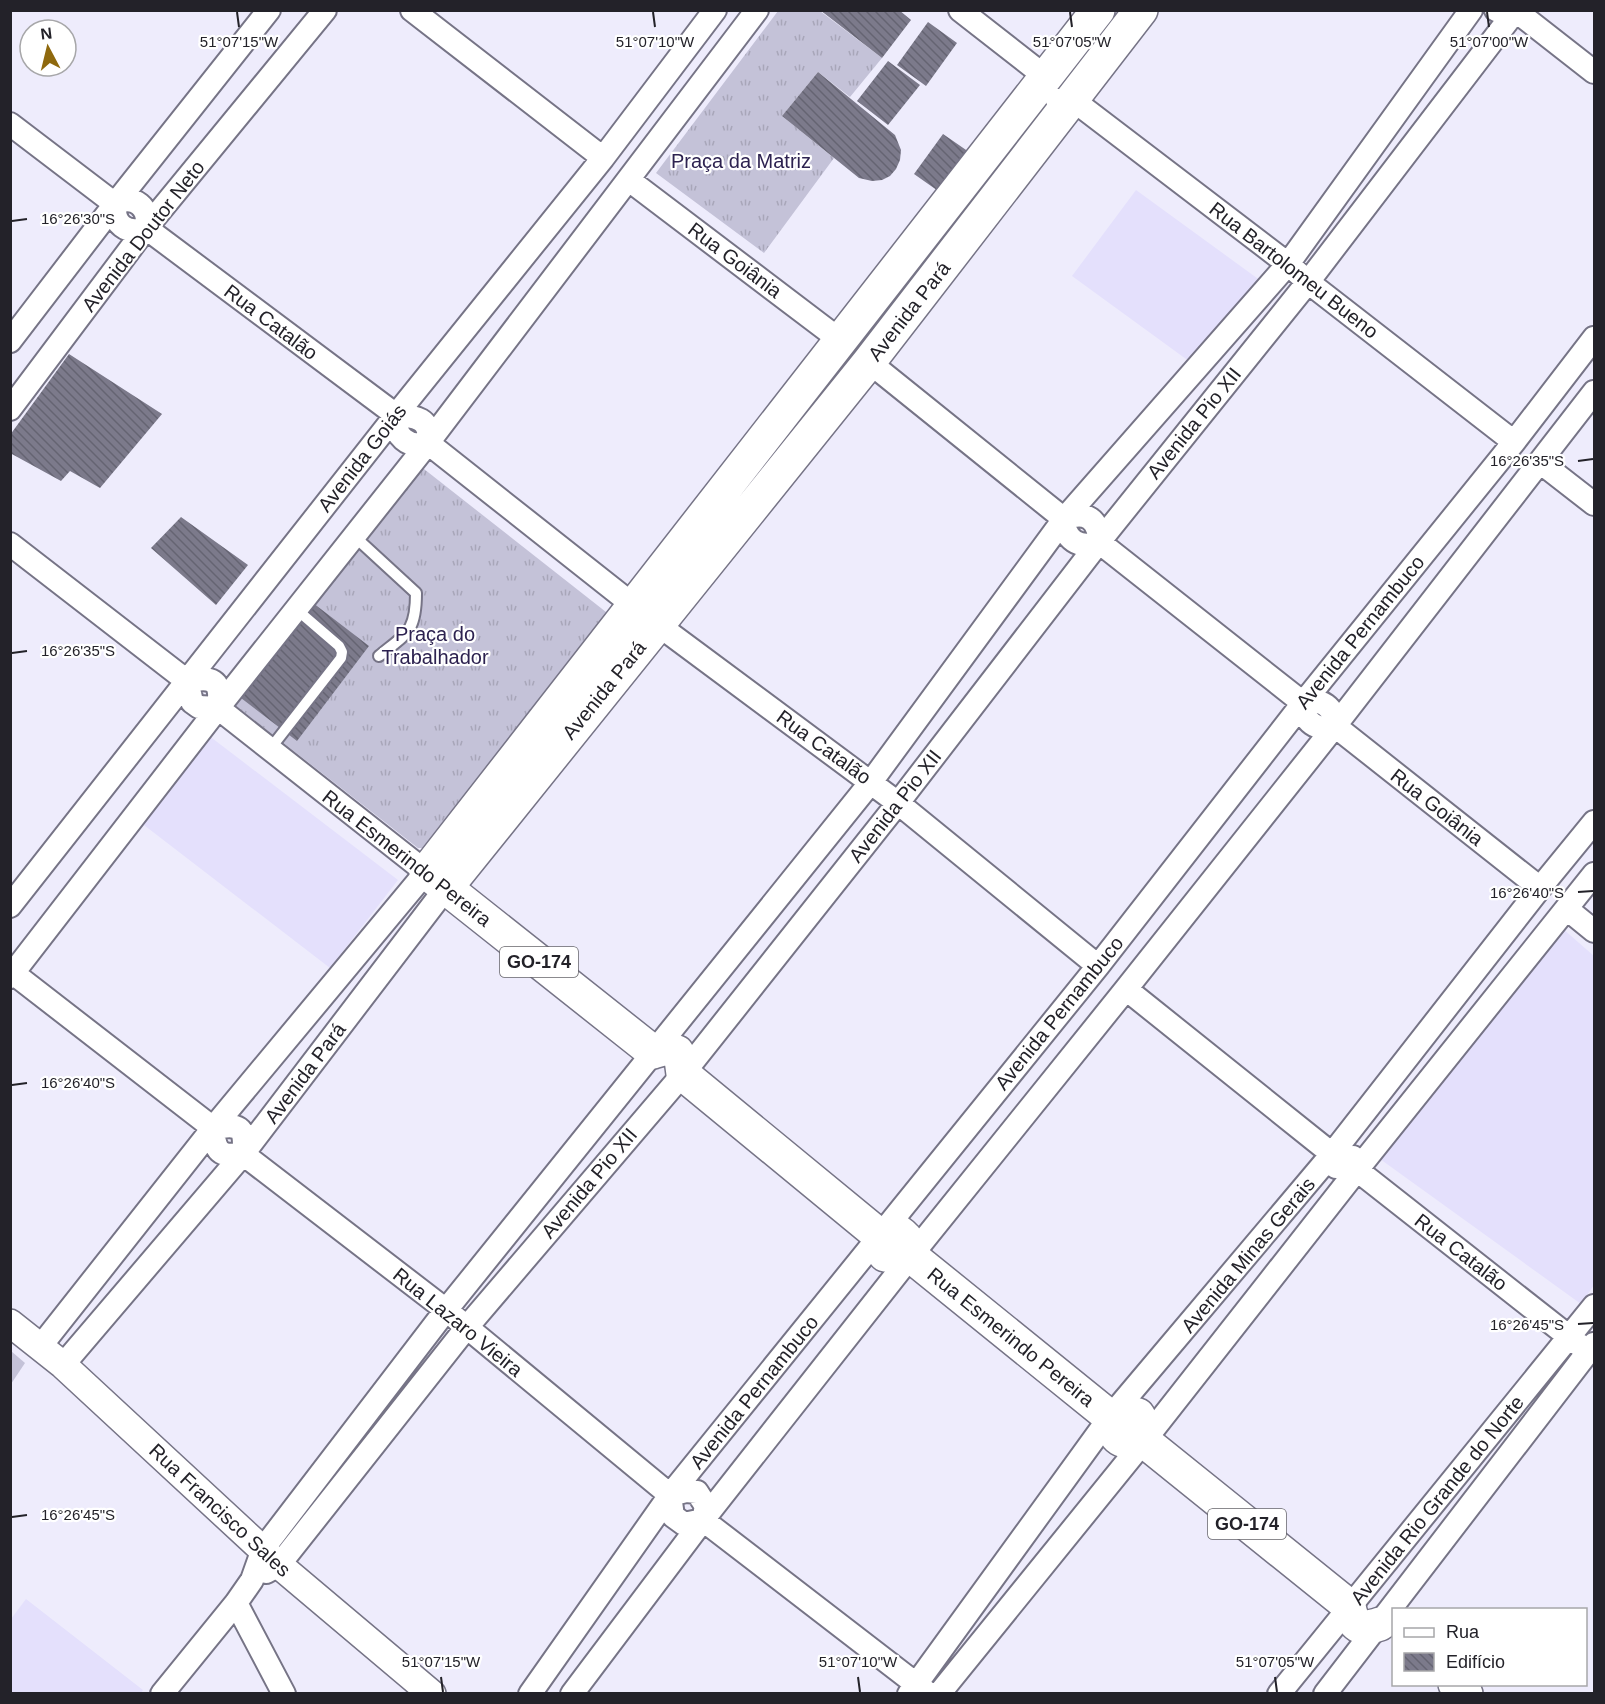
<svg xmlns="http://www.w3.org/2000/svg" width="1605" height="1704" font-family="Helvetica,sans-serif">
  <defs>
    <pattern id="grass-tufts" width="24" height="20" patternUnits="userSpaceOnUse" patternTransform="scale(1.5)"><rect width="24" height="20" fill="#c4c2d8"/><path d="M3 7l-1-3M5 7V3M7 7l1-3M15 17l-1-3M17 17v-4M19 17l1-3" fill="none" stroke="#a8a6b9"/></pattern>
    <pattern id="building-back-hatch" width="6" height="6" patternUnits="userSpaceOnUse" patternTransform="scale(1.5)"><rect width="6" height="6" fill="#7c7a8b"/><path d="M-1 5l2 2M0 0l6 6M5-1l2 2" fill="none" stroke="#656472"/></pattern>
  </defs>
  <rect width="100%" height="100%" fill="#eeecfc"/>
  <path fill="#e4e0fc" d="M1136,190L1261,281L1197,367L1072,276Z
    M208,735L398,880L330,968L140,822Z
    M1562,928L1594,956V1285L1581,1304L1380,1159Z
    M26,1599L143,1690L141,1693H11V1619Z"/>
  <path fill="url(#grass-tufts)" d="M778,11H820L882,58L850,97L818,72L782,116L834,158L764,253L656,173Z
    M417,469H424L606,612L608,626L431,848H418L236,706V701Z"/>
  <path fill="#c4c2d8" d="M11,1351L25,1363L11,1384Z"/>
  <path fill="url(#building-back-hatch)" d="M820,10H899L911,20L882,58Z
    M928,22L957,43L926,86L897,65Z
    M888,61L920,85L888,125L857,101Z
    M818,72L895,135L901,150L900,160L896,169L890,176L882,180L872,181L859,178L782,116Z
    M943,134L969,152L941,193L914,174Z
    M69,354L162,414L100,488L70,471L61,481L10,453V435Z
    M181,517L248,565L216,605L151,548Z
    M313,603L369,646L297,741L241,698Z"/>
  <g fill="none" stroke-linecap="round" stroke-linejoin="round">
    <g stroke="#767486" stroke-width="14">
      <path id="service" d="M354,536L416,593C416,632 407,633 379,656
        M270,749L341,658L342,652L339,646L296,609"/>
    </g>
    <g stroke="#767486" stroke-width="26">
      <path id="minor" d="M412,10L603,158
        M960,10L1047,78
        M1496,10L1503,13L1516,11L1594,72
        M1057,100H1073L1288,264L1308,282L1514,442
        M10,124L115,204
        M629,180L840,340
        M115,204C134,193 151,208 146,228
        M115,204C113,224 126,235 146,228
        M146,228L396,415C415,416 432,418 428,443
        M10,341L115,204L269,10
        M869,362L1064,519
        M10,409L146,228L325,10
        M396,415C393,436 408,449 428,443
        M428,443L633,605
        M1540,462L1594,504
        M1064,519C1086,510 1099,519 1099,542
        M1064,519C1064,539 1079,550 1099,542
        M1099,542L1303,703C1303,722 1317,732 1335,726
        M10,544L187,681L192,702L199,707L218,708L426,872L213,1128L40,1347
        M657,624L898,803L1098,966
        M187,681C211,677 223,678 218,708
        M1303,703C1321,697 1335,707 1335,726L1540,888
        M10,906L396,415L603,158L715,10
        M1567,909L1594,931
        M10,973H13L213,1128C215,1152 219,1157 243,1154L446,1310L670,1495L673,1516L684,1524L703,1520L929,1694
        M10,977L218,708L428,443L757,10
        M1126,989L1332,1154L1336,1167
        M213,1128C238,1124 247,1125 243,1154
        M1353,1157L1357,1170L1582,1347
        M63,1365L243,1154L446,888
        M670,1495L686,1491L697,1492L706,1506L703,1520
        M266,1572L279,1565L467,1327L683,1074L898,803L1099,542L1308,282L1516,10
        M236,1603L284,1694
        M162,1694L236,1603L252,1580L263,1549L446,1310L871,782L1064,519L1288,264L1471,10
        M530,1694L670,1495L1098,966L1303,703L1514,442L1594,338
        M572,1694L703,1520L911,1256L1126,989L1335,726L1594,392
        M909,1694L1110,1417L1332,1154L1540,888L1594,822
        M939,1694L1144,1441L1357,1170L1594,874
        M1279,1694L1594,1306
        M1325,1694L1594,1344"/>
    </g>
    <g stroke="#767486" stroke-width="30">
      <path id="tertiary" d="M10,1323L63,1365L279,1565L432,1694"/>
    </g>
    <g stroke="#767486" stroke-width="36">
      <path id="primary" d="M446,888L869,362L1141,10
        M653,1052L426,872L1098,10
        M653,1052L667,1048L677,1052L681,1059L683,1074L880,1236L882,1251L885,1255
        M880,1236L894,1229C907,1236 910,1242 911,1256L1110,1417C1115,1442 1120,1443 1144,1441L1349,1606C1353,1627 1359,1631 1380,1624
        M1110,1417L1125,1411L1138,1415L1143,1424L1144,1441
        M1455,1684L1466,1694"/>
    </g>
    <use href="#service" stroke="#fff" stroke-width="10"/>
    <use href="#minor" stroke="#fff" stroke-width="22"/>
    <use href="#tertiary" stroke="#fff" stroke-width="27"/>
    <use href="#primary" stroke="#fff" stroke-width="33"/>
  </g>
  <path fill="none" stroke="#232229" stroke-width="2" d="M237,12L239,27M653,12L655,27M1070,12L1072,27M1487,12L1489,27M12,221L27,219M1578,461L1593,459M12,653L27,651M1578,892L1593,891M12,1085L27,1083M1578,1324L1593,1323M12,1517L27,1515M441,1677L443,1692M858,1677L860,1692M1275,1677L1277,1692"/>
  <g text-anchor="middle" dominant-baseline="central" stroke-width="4.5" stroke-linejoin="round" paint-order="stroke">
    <g fill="#fff" stroke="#656469" stroke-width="1.5">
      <rect x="500" y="947" width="78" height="30" rx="4.5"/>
      <rect x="1208" y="1509" width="78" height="30" rx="4.5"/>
    </g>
    <g font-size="18" font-weight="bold" fill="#232229">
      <text x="539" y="962">GO-174</text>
      <text x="1247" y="1524">GO-174</text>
    </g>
    <g font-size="20" fill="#2d2250" stroke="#fff">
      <text x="741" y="161">Praça da Matriz</text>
      <text x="435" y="634">Praça do<tspan x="435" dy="23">Trabalhador</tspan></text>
    </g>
    <g font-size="20" fill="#232229" stroke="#fff">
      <text transform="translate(143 236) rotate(-52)">Avenida Doutor Neto</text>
      <text transform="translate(735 260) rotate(37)">Rua Goiânia</text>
      <text transform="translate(1294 270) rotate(38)">Rua Bartolomeu Bueno</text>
      <text transform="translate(909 311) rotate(-52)">Avenida Pará</text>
      <text transform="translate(271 322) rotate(37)">Rua Catalão</text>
      <text transform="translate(1194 423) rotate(-51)">Avenida Pio XII</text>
      <text transform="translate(362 458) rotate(-52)">Avenida Goiás</text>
      <text transform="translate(1360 632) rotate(-51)">Avenida Pernambuco</text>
      <text transform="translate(604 690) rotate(-51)">Avenida Pará</text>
      <text transform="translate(824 747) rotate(36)">Rua Catalão</text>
      <text transform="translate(895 806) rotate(-52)">Avenida Pio XII</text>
      <text transform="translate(1437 807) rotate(38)">Rua Goiânia</text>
      <text transform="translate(407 858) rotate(38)">Rua Esmerindo Pereira</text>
      <text transform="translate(1059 1013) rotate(-51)">Avenida Pernambuco</text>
      <text transform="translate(305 1073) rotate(-53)">Avenida Pará</text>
      <text transform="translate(589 1183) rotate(-50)">Avenida Pio XII</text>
      <text transform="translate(1461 1252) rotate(38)">Rua Catalão</text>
      <text transform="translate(1248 1255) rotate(-50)">Avenida Minas Gerais</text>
      <text transform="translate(458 1322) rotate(39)">Rua Lazaro Vieira</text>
      <text transform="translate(1011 1337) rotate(39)">Rua Esmerindo Pereira</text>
      <text transform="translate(754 1392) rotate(-51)">Avenida Pernambuco</text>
      <text transform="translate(1437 1500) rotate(-51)">Avenida Rio Grande do Norte</text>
      <text transform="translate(220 1510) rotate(43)">Rua Francisco Sales</text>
    </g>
  </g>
  <g font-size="15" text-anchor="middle" fill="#232229" stroke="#fff" stroke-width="4.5" stroke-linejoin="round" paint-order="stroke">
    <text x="239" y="47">51°07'15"W</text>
    <text x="655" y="47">51°07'10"W</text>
    <text x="1072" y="47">51°07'05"W</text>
    <text x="1489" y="47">51°07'00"W</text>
    <text x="78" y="224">16°26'30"S</text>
    <text x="1527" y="466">16°26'35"S</text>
    <text x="78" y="656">16°26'35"S</text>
    <text x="1527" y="898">16°26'40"S</text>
    <text x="78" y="1088">16°26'40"S</text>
    <text x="1527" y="1330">16°26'45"S</text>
    <text x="78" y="1520">16°26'45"S</text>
    <text x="441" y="1667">51°07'15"W</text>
    <text x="858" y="1667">51°07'10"W</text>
    <text x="1275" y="1667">51°07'05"W</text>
  </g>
  <rect width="1605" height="1704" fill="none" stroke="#232229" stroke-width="24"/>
  <rect x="1392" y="1608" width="195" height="78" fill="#ffffff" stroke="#a7a7a9" stroke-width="1.5"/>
  <rect x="1404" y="1628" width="30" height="9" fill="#ffffff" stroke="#a7a7a9" stroke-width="1.5"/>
  <text x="1446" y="1638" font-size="18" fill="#232229">Rua</text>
  <rect x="1404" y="1653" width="30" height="18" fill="url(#building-back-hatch)" stroke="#a7a7a9" stroke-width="1.5"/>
  <text x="1446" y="1668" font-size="18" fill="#232229">Edifício</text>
  <g transform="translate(48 48) rotate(353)"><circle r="28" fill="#ffffff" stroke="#a7a7a9" stroke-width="1.5"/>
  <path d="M0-4.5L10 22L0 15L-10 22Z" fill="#8f690e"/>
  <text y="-9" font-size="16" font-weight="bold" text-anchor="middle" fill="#232229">N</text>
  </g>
</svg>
